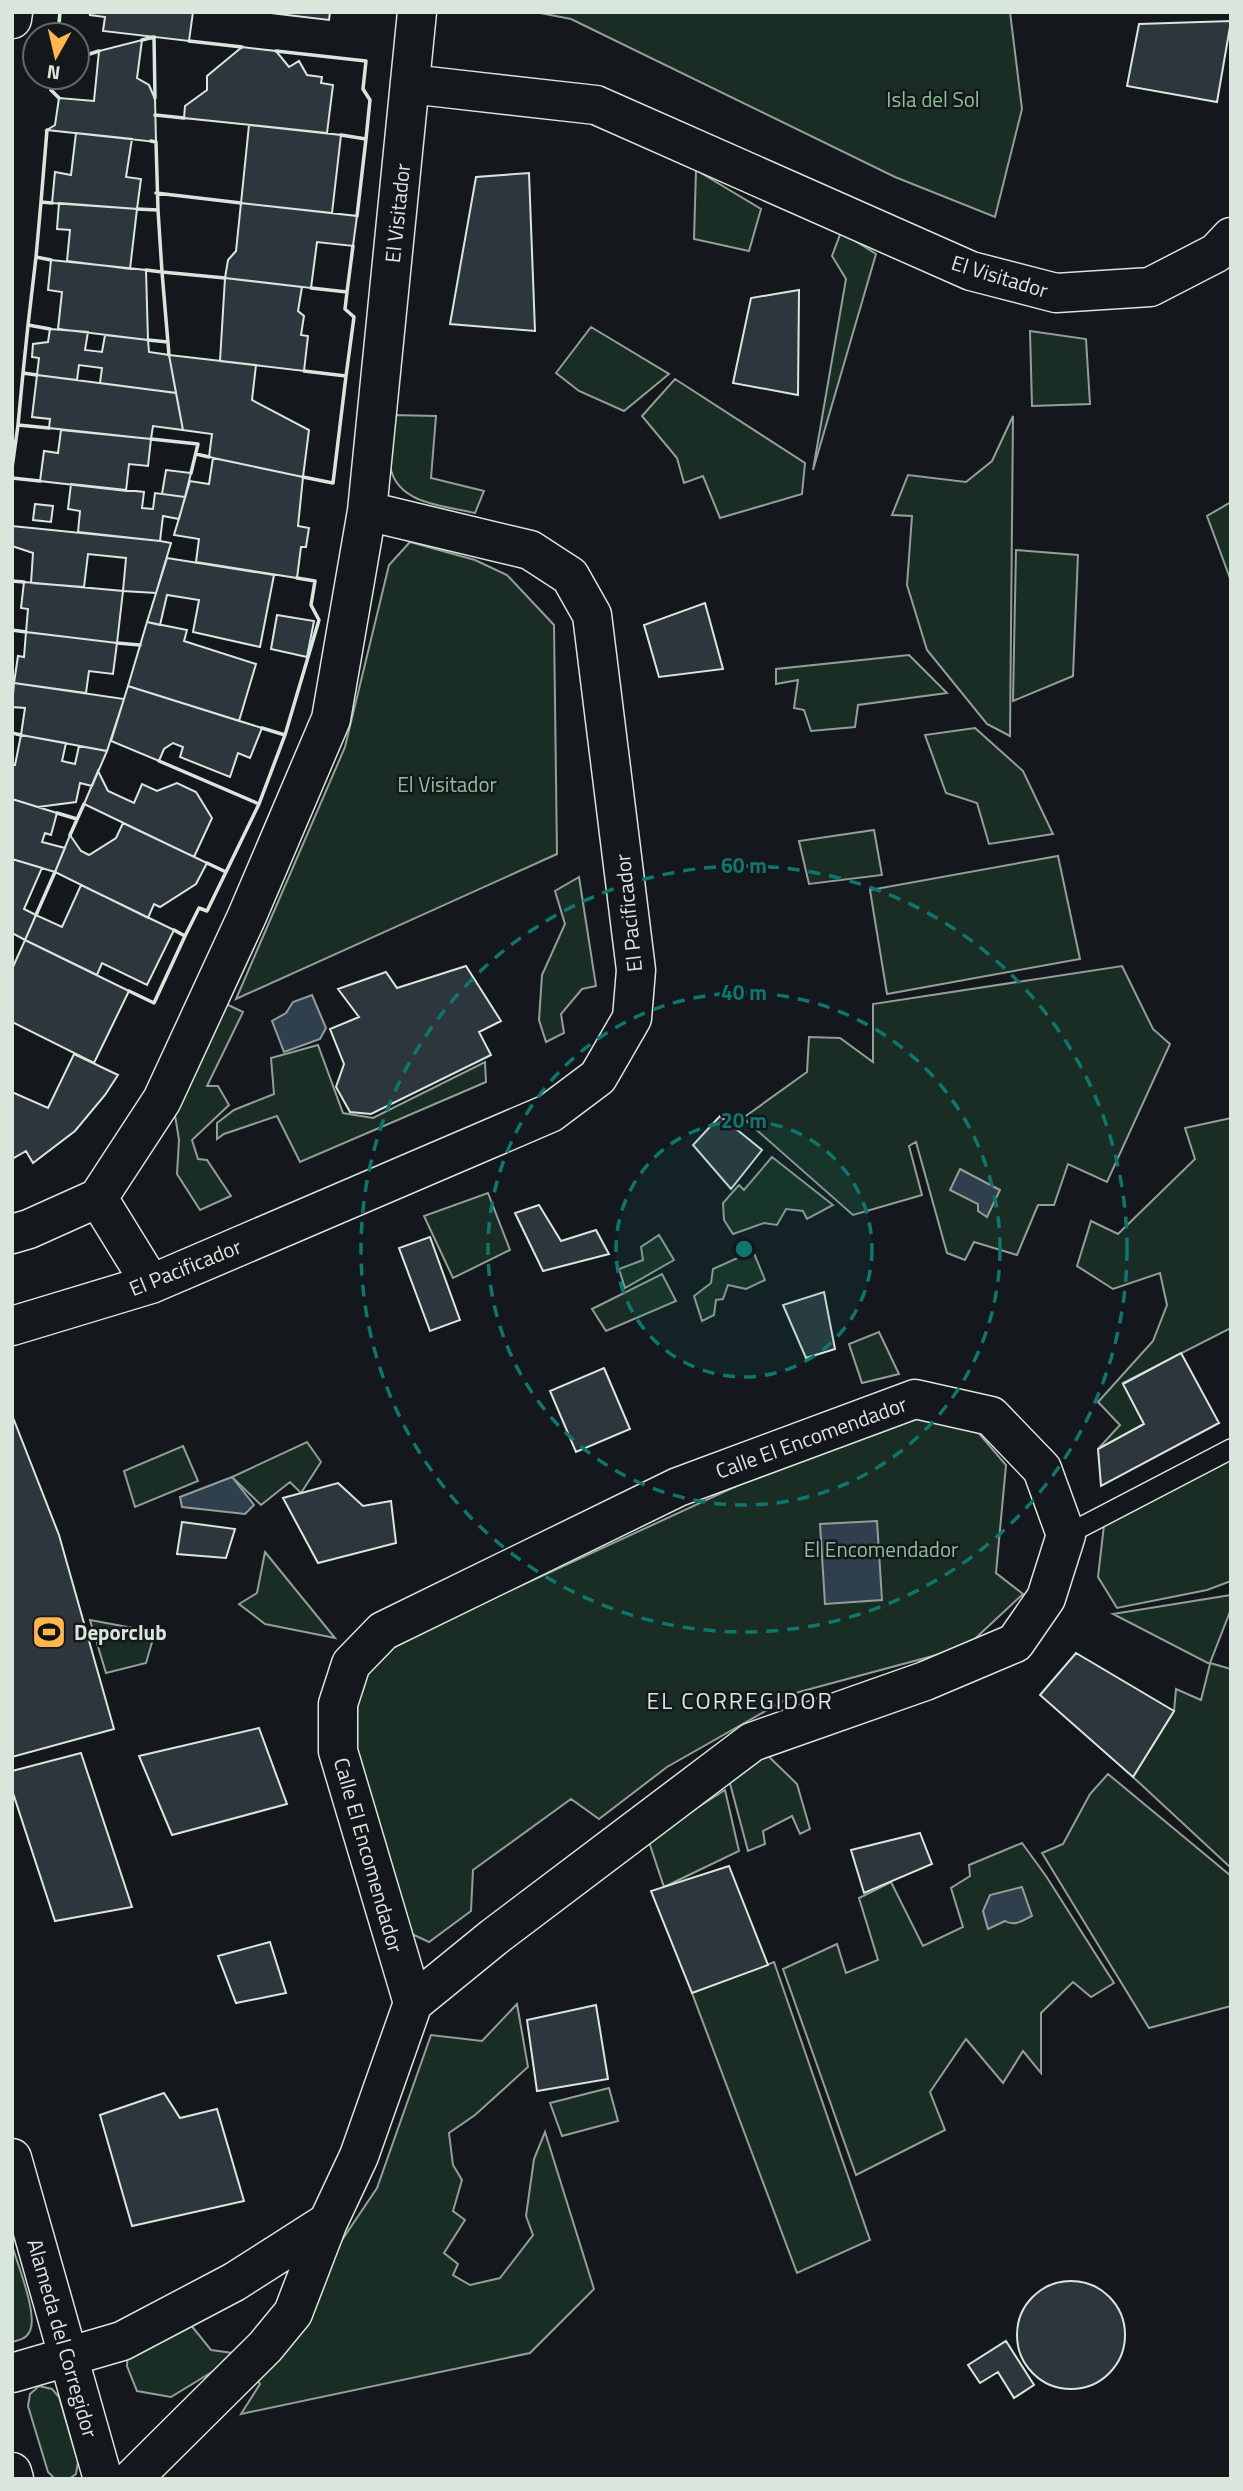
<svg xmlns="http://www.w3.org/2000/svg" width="1243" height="2491" font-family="'Titillium Web',sans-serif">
  <rect width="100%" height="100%" fill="#14181c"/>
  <path fill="#1a2d24" stroke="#939e99" stroke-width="2" d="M535,12H1010L1022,109L995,217L895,177L571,19Z
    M696,170L761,209L749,251L694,239Z
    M841,232L876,254L813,470L846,279L832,256Z
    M591,327L669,374L624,411L579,391L556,373Z
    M1030,331L1086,339L1090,404L1032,406Z
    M675,379L805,463L802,494L720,518L703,476L684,483L677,458L642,416Z
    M392,415L436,416L431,478L484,491L475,513C447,506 400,505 391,470C387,456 392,430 392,415Z
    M1013,416L1010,736L987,724L927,650L907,585L912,516L892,515L908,475L966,482L992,461Z
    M1231,502V581L1207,516Z
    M410,542L475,560L507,575L554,625L557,854L236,999L345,747L389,565Z
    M1016,550L1078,555L1073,676L1013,701Z
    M909,655L947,693L858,705L855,727L811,731L804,710L794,708L798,680L776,684V669Z
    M975,728L1023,771L1053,834L989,844L977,803L946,793L925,735Z
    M874,830L882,875L809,884L799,841Z
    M1058,856L1080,959L887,994L870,890Z
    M579,877L596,986L582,989L561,1014L564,1033L546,1042L539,1020L542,975L565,924L555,891Z
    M1122,966L1153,1029L1170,1044L1107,1182L1068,1164L1054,1205H1038L1017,1255L974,1242L965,1260L947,1253L916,1142L909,1146L922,1195L853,1215L743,1118L807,1072L809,1037L840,1038L873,1062V1004Z
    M222,1002L243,1012L207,1086H218L229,1105L192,1140L198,1159L207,1160L231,1196L200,1210L177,1174L179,1140L174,1109Z
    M318,1045L343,1113L373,1118L485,1062L486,1082L300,1162L277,1116L224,1134L217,1139V1123L234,1110L274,1094L271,1058Z
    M1231,1118V1328L1123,1383L1144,1424L1098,1449L1120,1425L1098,1402L1153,1341L1167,1305L1160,1273L1113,1289L1077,1266L1091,1221L1118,1234L1195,1159L1185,1128Z
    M772,1157L833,1205L807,1219L803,1211L786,1209L777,1225L764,1223L733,1234L724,1220L723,1203L739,1185L744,1190Z
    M488,1193L510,1250L453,1278L424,1216Z
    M659,1235L674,1260L625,1288L619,1269L643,1260L641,1247Z
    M753,1251L765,1280L746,1289L728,1285L723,1299L716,1300L714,1315L702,1321L694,1296L711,1283L713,1269Z
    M662,1274L676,1301L606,1331L592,1309Z
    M879,1332L899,1374L862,1383L849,1344Z
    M901,1414L970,1423L1006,1465L996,1573L1023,1594L966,1647L799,1692L667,1767L599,1819L571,1799L473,1870L471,1911L429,1942L401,1929L356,1748L358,1692L367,1669L390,1646L830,1443Z
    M307,1442L321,1462L301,1493L290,1482L261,1505L232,1477Z
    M183,1446L198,1481L135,1507L124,1471Z
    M1231,1457V1581L1207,1590L1117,1608L1098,1577L1104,1525Z
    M265,1552L335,1638L265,1624L239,1604L257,1593Z
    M1231,1595V1609L1210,1663L1231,1669V1868L1133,1777L1174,1711L1176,1689L1201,1700L1210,1664L1113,1614Z
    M90,1620L155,1632L146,1663L106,1673Z
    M763,1751L797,1784L810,1829L800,1834L792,1816L763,1831L765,1844L748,1851L728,1776Z
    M1108,1774L1231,1876V2006L1149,2028L1042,1853L1063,1844L1090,1794Z
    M725,1790L739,1851L664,1887L648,1839Z
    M1022,1843L1046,1876L1114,1983L1091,1997L1073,1982L1041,2013V2073L1023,2051L1003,2083L966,2039L930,2092L945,2130L856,2175L783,1969L837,1944L846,1973L878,1960L859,1898L891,1882L923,1946L963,1927L951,1888L970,1876L969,1865Z
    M774,1962L870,2240L797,2273L692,1993Z
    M517,2004L528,2067L475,2115L449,2133L453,2165L462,2180L453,2211L465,2220L444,2253L458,2264L453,2275L470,2285L500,2278L533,2235L526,2216L534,2159L545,2132L594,2289L530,2353L241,2414L260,2384L248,2367L272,2344L377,2188L431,2035L482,2041Z
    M609,2088L618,2121L562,2136L550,2103Z
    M12,2245C17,2263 38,2314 30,2331C26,2339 20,2340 12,2342Z
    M186,2319L211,2350L233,2353L220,2367L171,2397L137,2391L127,2366L128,2347Z
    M39,2386L52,2389L59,2397L78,2462L76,2474L69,2479H55L48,2472L28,2406L30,2394Z"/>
  <path fill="#2f3f4d" stroke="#939e99" stroke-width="2" d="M312,995L326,1028L320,1039L284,1052L272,1021L286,1013L293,1002Z
    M960,1169L1000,1190L987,1217L978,1211V1204L950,1190Z
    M232,1477L254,1505L245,1514L182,1507L180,1497Z
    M877,1521L882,1600L825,1604L820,1524Z
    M1022,1887L1032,1916C1023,1920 1015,1927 1005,1921L988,1929L983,1911L990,1895Z"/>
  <path fill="#2c363c" stroke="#d8e6dc" stroke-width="2" d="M89,12H193L189,41L103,31L105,17L90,15Z
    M262,12H330L329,20Z
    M1231,21L1217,102L1127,86L1139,24Z
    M142,40L137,78L149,85L155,99L156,142L47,130L55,125L59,98L94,101L99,51Z
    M242,47L276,51L289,67L299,61L307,75L322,77L321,83L333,85L327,133L184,118L185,106L207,90V76Z
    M249,125L341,135L332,213L241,203Z
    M76,133L132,139L126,177L141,179L137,209L52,203L55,172L71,175Z
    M529,173L535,331L450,324L476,177Z
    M59,203L137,209L130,269L67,261L70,230L57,229Z
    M241,203L357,216L353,246L317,242L311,288L225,278L228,260L236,251Z
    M51,260L146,270L148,340L58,329L62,292L48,290Z
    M225,278L302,287L298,311L304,316L301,335L308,336L304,371L220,361Z
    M799,290L798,395L733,383L751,298Z
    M50,329L88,332L85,350L102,352L105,335L148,340L149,352L169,355L176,393L100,383L102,368L79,365L77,380L37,375L39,358L32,357L33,344L48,342Z
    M169,355L256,365L252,400L309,430L303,477L209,457L212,434L183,430Z
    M37,375L176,393L183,430L153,426L151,439L49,428L50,419L32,417Z
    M61,430L151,439L148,466L129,464L126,491L40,481L44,451L58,453Z
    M213,458L303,477L298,526L309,528L306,547H301L297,578L196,562L199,539L174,535L190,481L209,484Z
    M166,470L191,473L185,497L162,494Z
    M71,484L144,492L142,508L153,509L155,493L185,497L179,519L163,516L160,541L78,532L80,511L68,509Z
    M35,504L53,506L51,522L33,520Z
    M12,526L160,541L171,543L156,593L123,591L126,558L88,554L84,587L31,583L33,553L12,546Z
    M167,558L274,575L260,647L193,632L199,600L167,595L160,625L147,622Z
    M24,582L123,591L117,643L26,632L28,609L21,608Z
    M705,603L723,669L659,677L644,625Z
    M277,615L314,621L307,657L271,649Z
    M147,622L187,630L184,641L256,664L239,721L128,686Z
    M26,632L117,643L113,674L89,671L86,693L14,683L18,656L24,657Z
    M14,683L124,699L107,751L21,735L25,708L12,707Z
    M128,686L262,728L250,758L238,753L230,777L180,757L183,747L173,743L164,749L159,761L111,741Z
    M21,735L66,743L62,761L75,764L79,746L107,751L92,786L80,783L76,802L38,807L12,799V765H15Z
    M98,771L108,791L134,803L142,784L157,791L177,783L196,792L212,818L194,857L84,804Z
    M12,799L57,813L51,835L45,833L42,842L65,848L55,872L12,859Z
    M123,823L207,863L196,884L160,907L154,904L148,918L55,872L70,835L81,851L89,855L116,838Z
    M12,859L42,868L24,909L36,915L25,940L12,933Z
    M81,885L174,930L147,985L102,963L97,975L25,940L36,915L62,927Z
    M25,940L129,991L94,1063L12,1022V969Z
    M466,966L501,1021L479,1032L491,1055L371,1114L350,1112L336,1087L344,1064L330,1029L359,1017L338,989L386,972L397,988Z
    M74,1054L118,1075L105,1095L75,1131L33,1163L26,1151L12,1159V1092L48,1108Z
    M720,1116L762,1150L731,1189L693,1145Z
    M539,1205L561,1241L596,1230L609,1254L543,1271L515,1213Z
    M430,1237L460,1320L430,1331L399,1248Z
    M824,1292L835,1349L806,1358L783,1305Z
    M1181,1353L1219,1423L1101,1486L1098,1449L1144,1424L1123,1384Z
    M604,1368L630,1429L576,1452L550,1391Z
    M12,1415L59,1535L114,1729L12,1757Z
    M338,1483L363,1506L391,1501L396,1543L318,1563L283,1498Z
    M182,1522L235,1529L226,1558L177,1554Z
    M1076,1653L1174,1711L1133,1777L1040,1695Z
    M259,1728L287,1804L172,1835L139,1756Z
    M81,1753L132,1907L55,1921L12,1790V1771Z
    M920,1833L932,1864L864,1893L851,1850Z
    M729,1866L768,1965L692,1993L651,1891Z
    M270,1942L286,1993L236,2003L218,1956Z
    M596,2005L608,2079L537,2091L527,2020Z
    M164,2093L180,2118L217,2109L244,2201L132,2226L100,2115Z
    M1017 2335a54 54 0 1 1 108 0a54 54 0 1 1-108 0Z
    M1006,2341L1034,2385L1014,2398L998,2372L980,2383L968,2365Z"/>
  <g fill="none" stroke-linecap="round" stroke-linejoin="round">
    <g stroke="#d8e6dc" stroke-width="22">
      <path id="lane" d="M1066,1535L1231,1449"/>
    </g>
    <g stroke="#d8e6dc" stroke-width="41">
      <path id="street" d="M12,19L13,12
        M410,84L596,105L971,271L1056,293L1150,287L1216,253L1231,237
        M98,1198L151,1284
        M12,1234L29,1229L98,1198L162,1100L247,916L331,719L367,511L417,12
        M12,1326L151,1284L550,1113L598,1077L632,1018L636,970L592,615L570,576L530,550L367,511
        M12,2373L122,2341L234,2282L328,2222
        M132,2479L265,2347L293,2313L328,2222L359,2156L413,2003L494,1937L752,1742L925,1681L1015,1643L1046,1598L1066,1535L1042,1469L991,1416L915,1399L678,1487L383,1631L351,1664L338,1704V1751L413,2003"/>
    </g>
    <g stroke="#d8e6dc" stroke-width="41">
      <path id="secondary" d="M12,2158L103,2479
        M12,2472L14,2479"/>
    </g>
    <use href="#lane" stroke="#14181c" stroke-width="19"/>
    <use href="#street" stroke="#14181c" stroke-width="38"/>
    <use href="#secondary" stroke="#14181c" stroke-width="38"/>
    <path stroke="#d8e6dc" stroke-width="3.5" d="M58,35L60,12
      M142,40L154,37L155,98
      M189,41L242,47
      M276,51L366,61L363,89L370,100L366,139
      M77,58L99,51
      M53,77L51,90L59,98
      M155,115L184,118
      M341,135L366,139L357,216
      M151,141L156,142L158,210
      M156,193L241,203
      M41,202L47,130
      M137,209L158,210L162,272L146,270
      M36,257L41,202L52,203
      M311,288L347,292L345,309L354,317L346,376
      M347,292L353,246
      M28,325L36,257L51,260
      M148,340L168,342
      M169,355L162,272L225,278
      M23,373L28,325L50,329
      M18,425L23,373L37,375
      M151,439L198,444L191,473
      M196,454L209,457
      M12,468L18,425L49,428
      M303,477L333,483L346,376L304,371
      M12,478L40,481
      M12,581L24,582
      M12,630L26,632
      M117,643L140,645
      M12,733L21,735
      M285,735L319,620L311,605L315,581L297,578
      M159,761L259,804L226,872
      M259,804L285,735L262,728
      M57,813L77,819
      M70,835L84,804
      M36,915L55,872
      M185,936L199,908L207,911L226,872L207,863
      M129,991L154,1003L185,936L174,930"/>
  </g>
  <circle cx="744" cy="1249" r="128" fill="#0f766e" fill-opacity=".12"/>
  <g fill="none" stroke="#0f766e" stroke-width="3.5" stroke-dasharray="12 9">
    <circle cx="744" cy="1249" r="128"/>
    <circle cx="744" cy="1249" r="256"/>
    <circle cx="744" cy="1249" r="383"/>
  </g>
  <defs>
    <g id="stadium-square" transform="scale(1.75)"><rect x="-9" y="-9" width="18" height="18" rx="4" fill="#ffb74d" stroke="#14181c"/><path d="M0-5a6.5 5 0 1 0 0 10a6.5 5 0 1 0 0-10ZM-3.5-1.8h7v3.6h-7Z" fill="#111"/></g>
  </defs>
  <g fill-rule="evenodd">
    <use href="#stadium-square" x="49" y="1632"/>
  </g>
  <g text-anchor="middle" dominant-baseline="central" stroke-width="5" stroke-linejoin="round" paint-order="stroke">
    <g font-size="21" fill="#8ac095" stroke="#14181c">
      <text x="933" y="99">Isla del Sol</text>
      <text x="447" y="784">El Visitador</text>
      <text x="881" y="1549">El Encomendador</text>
    </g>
    <g font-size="21" fill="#d8e6dc" stroke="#14181c">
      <text transform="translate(397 213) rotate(-84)">El Visitador</text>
      <text transform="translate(1000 276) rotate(17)">El Visitador</text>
      <text transform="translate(628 913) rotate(-96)">El Pacificador</text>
      <text transform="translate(185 1267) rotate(-22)">El Pacificador</text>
      <text transform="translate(811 1437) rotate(-20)">Calle El Encomendador</text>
      <text transform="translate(369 1855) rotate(74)">Calle El Encomendador</text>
      <text transform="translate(63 2338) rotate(74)">Alameda del Corregidor</text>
    </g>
    <g font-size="21" font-weight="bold" fill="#d8e6dc" stroke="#14181c" text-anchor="start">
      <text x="74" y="1632">Deporclub</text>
    </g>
    <g font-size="23" letter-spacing="2" fill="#d8e6dc" stroke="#14181c">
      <text x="740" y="1700">EL CORREGIDOR</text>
    </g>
  </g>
  <circle cx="744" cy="1249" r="10" fill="#0f766e" stroke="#14181c" stroke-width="3.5"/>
  <g font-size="21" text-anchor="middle" font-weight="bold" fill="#0f766e" stroke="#14181c" stroke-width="5" stroke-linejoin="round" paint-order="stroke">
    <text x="744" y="873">60 m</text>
    <text x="744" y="1000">40 m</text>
    <text x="744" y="1128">20 m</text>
  </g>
  <rect width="1243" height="2491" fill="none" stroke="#d8e6dc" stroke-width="28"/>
  <g transform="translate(56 56) rotate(188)"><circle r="33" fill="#14181c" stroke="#626a69" stroke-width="2"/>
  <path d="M0-5L12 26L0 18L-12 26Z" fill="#ffb74d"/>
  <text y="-10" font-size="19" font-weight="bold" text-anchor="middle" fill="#d8e6dc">N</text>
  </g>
</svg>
